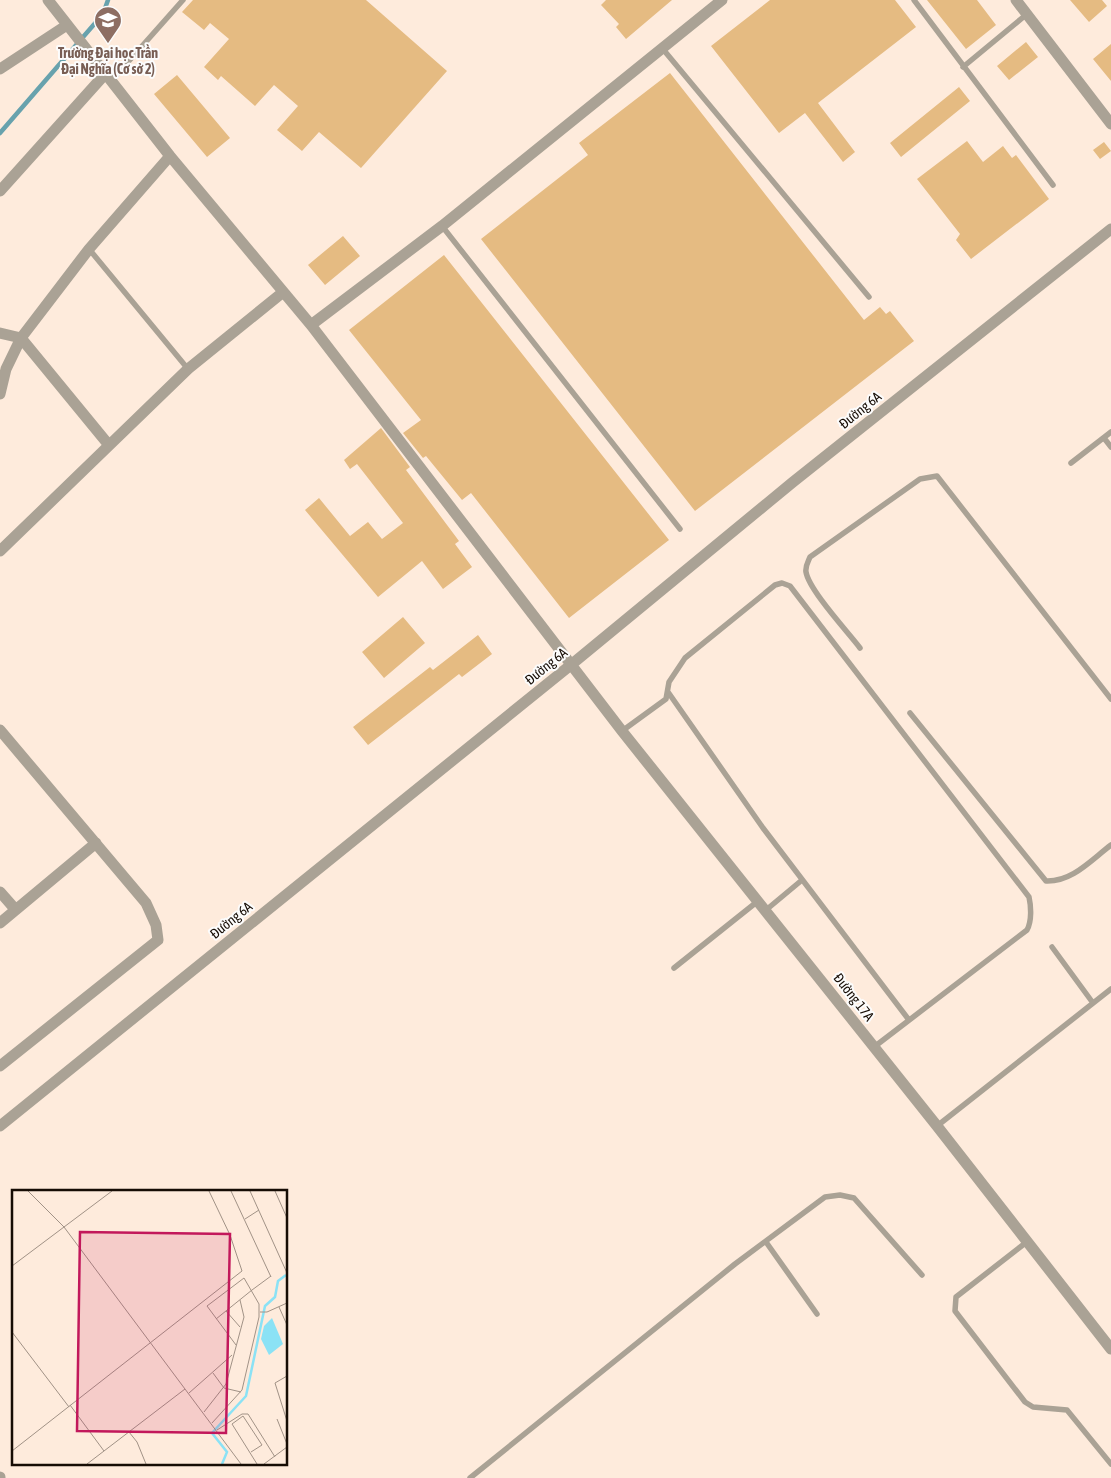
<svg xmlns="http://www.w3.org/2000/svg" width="1111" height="1478" font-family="'Asap Condensed',sans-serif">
  <rect width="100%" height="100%" fill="#feebdc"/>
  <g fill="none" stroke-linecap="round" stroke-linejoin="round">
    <path stroke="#68a2ad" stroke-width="4.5" d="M0,133L103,14L108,0"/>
  </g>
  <path fill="#e5bb82" d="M193,0H366L447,71L361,168L319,132L302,151L277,130L298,106L274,85L255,106L221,76L218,80L204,67L229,39L210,23L204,30L182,12Z
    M606,0H672L626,39L616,27L619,24L601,5Z
    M770,0H895L916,27L818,103L855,152L843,162L805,113L779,133L711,46Z
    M927,0H977L996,25L966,49Z
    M1070,0H1102L1107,6L1089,22Z
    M1026,42L1038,57L1009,80L997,66Z
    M1111,44V81L1093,59Z
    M670,73L864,320L880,307L886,314L890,311L914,341L695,511L481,239L588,155L579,143Z
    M177,75L230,138L207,157L154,94Z
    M959,87L970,101L901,157L890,143Z
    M967,141L983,162L1003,146L1012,158L1016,155L1049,199L971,259L956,240L960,234L917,179Z
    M1104,142L1111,151L1100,159L1093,150Z
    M343,236L360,256L325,285L308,265Z
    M444,255L669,540L569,618L471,493L462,500L426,456L423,458L403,433L421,420L349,330Z
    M381,428L410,467L406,470L459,541L455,544L472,567L443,589L422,561L378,597L305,510L319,498L350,536L368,522L382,539L403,523L357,464L350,469L344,460Z
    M403,617L425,643L384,678L362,652Z
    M478,635L492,654L462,677L459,674L368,745L353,727L430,667L433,670Z"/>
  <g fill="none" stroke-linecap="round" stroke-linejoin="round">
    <path stroke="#aaa295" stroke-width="5.5" d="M914,0L1053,185
      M662,48L869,297
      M963,67L1027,14
      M112,80L183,0
      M442,226L680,529
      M89,249L188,369
      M1104,438L1111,447
      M1071,463L1111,432
      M860,648C847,631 809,590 806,572C805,566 808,562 810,557L920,479L937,476L1111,699
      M668,692L763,828L909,1020
      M910,713L1046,881C1072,882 1091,860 1111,845
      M622,731L666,699L669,682L685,658L775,585L782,583L790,586L1029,897C1031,906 1032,921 1027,930L874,1047
      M766,910L802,880
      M1052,947L1093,1003
      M674,968L758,901
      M937,1126L1111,989
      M1028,1241L956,1297L955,1311L1025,1402L1033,1407L1067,1410L1111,1464
      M766,1242L817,1314
      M470,1478L735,1264L825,1197L840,1195L854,1198L922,1275"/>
    <path stroke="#aaa295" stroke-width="11" d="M48,0L170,156L311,325L622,731L937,1126L1111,1349
      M1016,0L1111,124
      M0,69L67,25
      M0,191L106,73
      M311,325L442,226L722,0
      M0,333L21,338L108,444
      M0,394L6,369L21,338L89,249L170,156
      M0,551L188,369L282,293
      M0,730L146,903L156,925L158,940L0,1066
      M0,892L15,909
      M0,923L96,843
      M0,1126L572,664L793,482L1111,229
      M0,1477V1478"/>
  </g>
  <defs>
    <g id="school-pin" transform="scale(1.4375)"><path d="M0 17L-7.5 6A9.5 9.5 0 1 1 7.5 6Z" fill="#8d6e63" stroke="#fcfcfc"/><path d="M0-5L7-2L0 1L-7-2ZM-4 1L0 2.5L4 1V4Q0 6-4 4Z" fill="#fff"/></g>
  </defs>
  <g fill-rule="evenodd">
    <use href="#school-pin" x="108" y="20"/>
  </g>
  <g text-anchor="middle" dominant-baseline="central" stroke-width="4" stroke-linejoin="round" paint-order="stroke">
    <g font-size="14" font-weight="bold" fill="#785e54" stroke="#fcfcfc">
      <text x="108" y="53">Trường Đại học Trần<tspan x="108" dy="16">Đại Nghĩa (Cơ sở 2)</tspan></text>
    </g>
    <g font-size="14" fill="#160c04" stroke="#fcfcfc">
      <text transform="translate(860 410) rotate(-39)">Đường 6A</text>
      <text transform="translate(546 666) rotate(-39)">Đường 6A</text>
      <text transform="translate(231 920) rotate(-39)">Đường 6A</text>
      <text transform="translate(854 997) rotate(52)">Đường 17A</text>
    </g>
  </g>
  <g transform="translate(12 1190)">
    <rect width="275" height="275" fill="#feebdc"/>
    <path d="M260,128L271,154L257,165L249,149L252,136Z" fill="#8be2f5"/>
    <path fill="none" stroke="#8be2f5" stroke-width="2.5" d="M210,274L215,262L200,243L234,206L253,116L263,107L266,91L274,85"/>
    <path fill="none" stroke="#a19286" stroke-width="1" d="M16,1L52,37L229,274M219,1L259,87M238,1L275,83M263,1L275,28M233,29L247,20M0,76L100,1M240,100L259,86M267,117L275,135M214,121L228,137M248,122H255L275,113M204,129L240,100M0,142L57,217M201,183L212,198L229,202M275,186L263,193L275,231M177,203L220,165M58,215L92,261M192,222L214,194L232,127L228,110M265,229L275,254M200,233L230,200L247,127V114L232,88L195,116L224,155M205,240L230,224H236L263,267M117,242L125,252L134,274M0,261L230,81L218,45L197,1M239,262L250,255L231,226L220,234L245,274M75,274L173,199M252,274L275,257"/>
    <path fill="#c2185b" fill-opacity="0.15" stroke="#c2185b" stroke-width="2.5" d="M68,42L218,44L214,243L65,241Z"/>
    <rect width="275" height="275" fill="none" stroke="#160c04" stroke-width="2.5"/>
  </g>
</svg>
